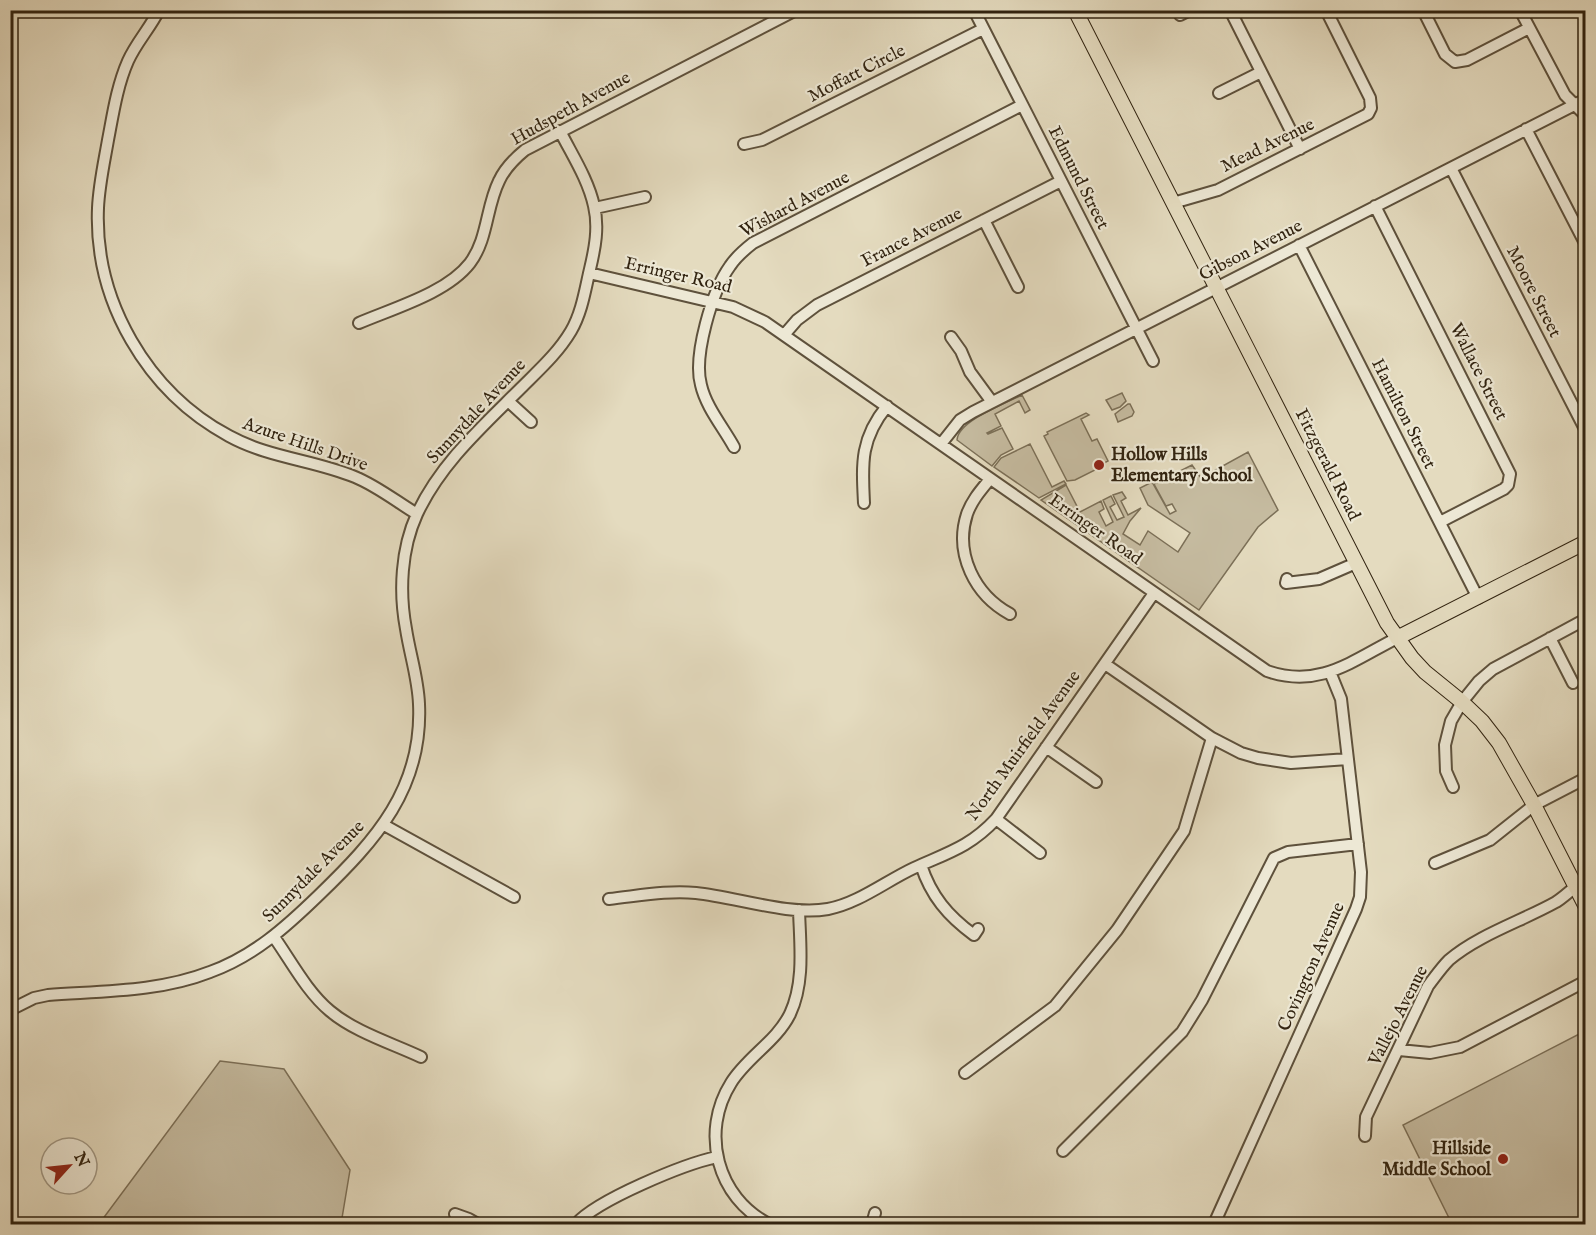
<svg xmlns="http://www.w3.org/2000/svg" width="1596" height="1235" font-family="'IM FELL English',serif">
  <rect width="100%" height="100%" fill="#e4dbbf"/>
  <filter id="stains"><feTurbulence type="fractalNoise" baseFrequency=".00333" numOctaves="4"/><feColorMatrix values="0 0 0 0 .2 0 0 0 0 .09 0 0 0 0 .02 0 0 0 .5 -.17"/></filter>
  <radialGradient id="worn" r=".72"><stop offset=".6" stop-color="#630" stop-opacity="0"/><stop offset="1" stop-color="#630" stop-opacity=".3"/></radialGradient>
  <path fill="#c6bca1" stroke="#7c7058" stroke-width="1.5" d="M1122,393L1126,401L1120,407L1112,410L1106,400Z
    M1022,395L1030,410L1025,413L1019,401L995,414L1001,426L987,433L988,434L1002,428L1013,449L1001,455L992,466L957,440C958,421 1006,403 1022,395Z
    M1128,404H1130L1134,412L1132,416L1118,422L1115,414Z
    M1086,413L1089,415L1081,419L1092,441L1097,439L1108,461L1104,463L1105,465L1075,480L1067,481L1044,436L1048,434L1047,432Z
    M1030,444L1052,487L1064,481L1066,484L1039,498L994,467L1001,458Z
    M1248,452L1278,510L1258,527L1199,610L1041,500L1066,485L1080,512L1101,501L1104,509L1099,512L1106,526L1113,522L1103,500L1111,496L1115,504L1110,507L1117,520L1124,517L1113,495L1122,492L1126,498L1121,501L1128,515L1141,508L1130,521L1123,534L1140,545L1148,531L1178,552L1190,533L1148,505L1140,488L1152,482L1170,514L1176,511L1172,504L1166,506L1154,484L1192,465L1201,478Z
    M1585,1031V1224H1452L1403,1125Z
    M220,1061L284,1069L350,1170L341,1224H99Z"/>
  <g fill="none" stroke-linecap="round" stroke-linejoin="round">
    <g stroke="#5e513c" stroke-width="14">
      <path id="minor" d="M159,10C150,28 136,43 128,61C117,86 113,114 108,140C104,163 99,185 98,208C94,301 147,392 229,436C269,458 314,460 355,477C377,486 397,502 417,514
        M974,10L1153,361
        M1230,10L1300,149
        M1423,10L1445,54L1455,62L1467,60L1529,28
        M1520,10L1565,95L1586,116
        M1180,15L1190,10
        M1219,93L1261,72
        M1526,129L1586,245
        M744,144L762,140L983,29
        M1451,168L1586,431
        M1173,203L1218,190L1368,114L1371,108L1370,98L1326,10
        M1375,206L1510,474L1508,485L1504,489L1440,522
        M595,208L645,197
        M984,220L1018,287
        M1299,245L1478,598
        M589,273L733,307L765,322L1267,671C1319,689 1352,661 1397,638
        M359,323C394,308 447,293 470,263C488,239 486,207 499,181C505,168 514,159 525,150L796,10
        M784,335L797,320L817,305L1061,181
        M951,337L961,351L970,372L992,402
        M508,401L531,422
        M941,444L960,420L973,412L1586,99
        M734,447C723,427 706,407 701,385C693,356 712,291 730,266C736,257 744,250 753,243L1022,105
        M990,479C981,490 972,500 967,514C954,554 975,595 1010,614
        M864,503C862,464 860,439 887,406
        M1287,579L1286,583L1319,579L1356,563
        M1550,638L1573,683
        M1105,664L1212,738L1241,753L1258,758L1291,763L1348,759
        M1046,747L1096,782
        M1453,787L1446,771L1445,745L1451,721L1462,702L1479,681L1493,669L1586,619
        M996,819L1040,853
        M384,825L514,897
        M1435,863L1490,840L1534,805L1586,778
        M921,865C931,896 948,916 974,935L978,929
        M609,899C638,896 668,890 696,893C736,897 789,916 828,909C859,903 886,881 914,868C947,853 970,847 996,819L1154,593
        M274,937C291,961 307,992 330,1011C355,1032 391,1043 421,1057
        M10,1010L34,998L48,995C102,991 159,992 210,972C254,956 286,927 319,895C376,840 423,788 419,704C418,678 410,655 406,629C399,592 401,549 417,514C441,463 482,427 521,388C539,370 558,353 571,331C582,312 585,290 590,269C595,248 599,227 594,206C588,179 572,155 560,131
        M1399,1050L1430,1053L1460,1047L1586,981
        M965,1073L1055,1006L1117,930L1184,831L1212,738
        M1365,1136L1366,1117L1428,986C1435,977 1441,968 1449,960C1478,935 1522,921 1556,902C1567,895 1574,886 1586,880
        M1063,1151L1182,1032L1202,1000L1274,858L1288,852L1358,844
        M455,1214L469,1219L478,1224
        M576,1224C597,1200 684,1164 717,1157
        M769,1224C717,1198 700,1132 731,1083C747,1057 776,1042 790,1014C805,982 800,944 799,910
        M872,1224L875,1213
        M1214,1224L1356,909L1360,897L1361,872L1341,699L1330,672"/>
    </g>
    <g stroke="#312310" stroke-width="16">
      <path id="major" d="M1075,10L1387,623L1412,658L1425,672L1462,702L1482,721L1499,743L1534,805L1586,907
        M1397,638L1586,542"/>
    </g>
    <use href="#minor" stroke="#ede8d5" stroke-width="10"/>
    <use href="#major" stroke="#e4dbbf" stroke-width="14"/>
  </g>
  <g fill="#8f2418" stroke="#ede8d5" stroke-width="2">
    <circle cx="1099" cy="465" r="6"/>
    <circle cx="1503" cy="1159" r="6"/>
  </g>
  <g text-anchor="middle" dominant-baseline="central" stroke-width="4.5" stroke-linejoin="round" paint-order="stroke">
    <g font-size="18" fill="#312310" stroke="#ede8d5">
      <text transform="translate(857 74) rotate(-27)">Moffatt Circle</text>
      <text transform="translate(571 109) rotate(-29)">Hudspeth Avenue</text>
      <text transform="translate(1268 146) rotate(-26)">Mead Avenue</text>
      <text transform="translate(1078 178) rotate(63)">Edmund Street</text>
      <text transform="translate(795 205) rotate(-28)">Wishard Avenue</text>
      <text transform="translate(912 238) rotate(-27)">France Avenue</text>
      <text transform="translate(1251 251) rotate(-27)">Gibson Avenue</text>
      <text transform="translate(678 276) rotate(13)">Erringer Road</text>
      <text transform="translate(1533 292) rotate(63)">Moore Street</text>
      <text transform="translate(1478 372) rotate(63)">Wallace Street</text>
      <text transform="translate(477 412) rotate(-47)">Sunnydale Avenue</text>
      <text transform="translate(1403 414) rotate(63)">Hamilton Street</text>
      <text transform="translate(305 445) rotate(19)">Azure Hills Drive</text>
      <text transform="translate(1327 465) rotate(63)">Fitzgerald Road</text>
      <text transform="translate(1095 530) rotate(35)">Erringer Road</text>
      <text transform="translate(1024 746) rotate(-54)">North Muirfield Avenue</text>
      <text transform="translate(314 872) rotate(-45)">Sunnydale Avenue</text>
      <text transform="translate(1312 967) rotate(-66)">Covington Avenue</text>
      <text transform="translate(1399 1016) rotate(-63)">Vallejo Avenue</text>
    </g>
    <g font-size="18" font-weight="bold" fill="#312310" stroke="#ede8d5" text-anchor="start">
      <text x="1111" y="455">Hollow Hills<tspan x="1111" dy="21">Elementary School</tspan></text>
      <text x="1491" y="1149" text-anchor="end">Hillside<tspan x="1491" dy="21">Middle School</tspan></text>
    </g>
  </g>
  <rect width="1596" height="1235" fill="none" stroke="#e4dbbf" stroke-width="36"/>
  <rect x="12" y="12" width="1572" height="1211" fill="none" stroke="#312310" stroke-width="3"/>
  <rect x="18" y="18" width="1560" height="1199" fill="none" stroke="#312310" stroke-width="1.5"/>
  <g transform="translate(69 1166) rotate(63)"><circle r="28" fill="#ede8d5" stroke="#a29986" stroke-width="1.5"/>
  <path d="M0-4.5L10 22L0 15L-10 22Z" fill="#8f2418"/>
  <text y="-9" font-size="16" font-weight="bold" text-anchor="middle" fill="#312310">N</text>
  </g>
  <rect width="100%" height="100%" filter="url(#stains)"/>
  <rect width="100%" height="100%" fill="url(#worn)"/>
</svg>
